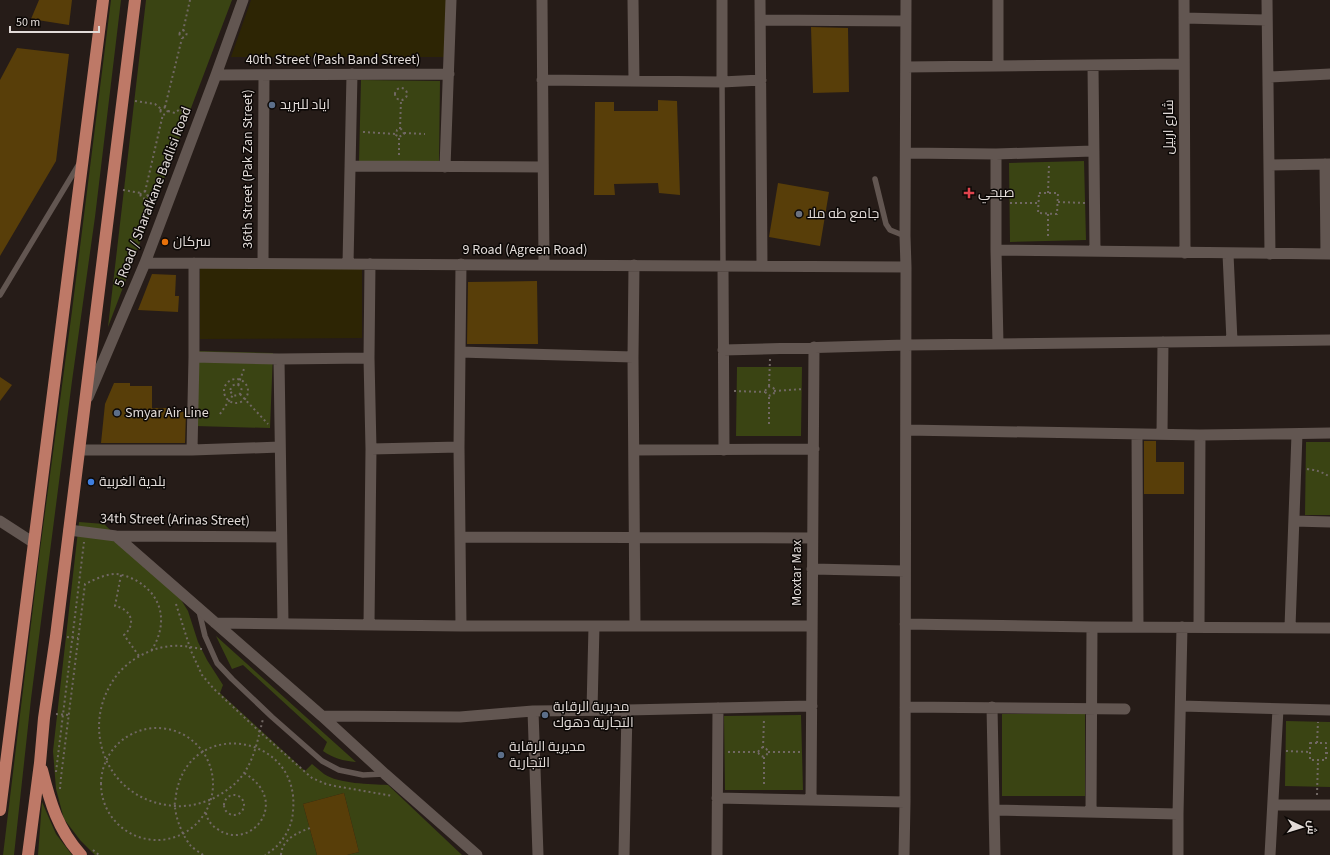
<svg xmlns="http://www.w3.org/2000/svg" width="1330" height="855" font-family="'Source Sans 3',Cairo,sans-serif">
  <rect width="100%" height="100%" fill="#261c18"/>
  <path fill="#3a4413" d="M111,0H121L95,217L72,381L31,699L14,855H3L40,550L72,311Z
    M146,0H232L108,327Z
    M361,80L440,81L439,163L359,162Z
    M1084,161L1086,240L1010,242L1009,163Z
    M197,351L273,353L270,428L195,426Z
    M737,367H802L801,436H736Z
    M1306,442H1330V515H1305Z
    M79,522L104,524L178,595L188,611L198,642L207,660L223,685L220,693L305,771L312,764C316,767 320,771 324,774C339,784 370,784 388,785L462,855H347L359,852L344,793L303,804L317,855H95L80,840L64,819L56,789L53,751Z
    M216,636L356,762C343,761 333,758 323,751L327,742L243,665L232,669Z
    M1002,714H1085V796H1002Z
    M801,715L803,790H725L724,716Z
    M1286,721L1330,722V787L1285,786Z
    M42,802L56,834L72,855H38Z"/>
  <path fill="#2d2504" d="M251,0H447V57H231Z
    M200,264H362V338L200,339Z"/>
  <path fill="#583e09" d="M39,0H72L69,25L31,19Z
    M811,27L848,28L849,92L813,93Z
    M17,48L69,54L56,161L0,256V80Z
    M658,100L677,101L680,195L659,193L658,183L614,184L615,195H594L595,102H614V111H658Z
    M778,183L829,192L820,246L769,237Z
    M152,274L176,275L175,296H179L178,312L138,310Z
    M537,281L538,344H467L468,282Z
    M0,377L12,385L0,401Z
    M114,383H130V386H152V408H170V412H186L185,443H101L105,404Z
    M1144,441H1156V462H1184V494H1144Z
    M344,793L359,852L347,855H317L303,804Z"/>
  <g fill="none" stroke-linecap="round" stroke-linejoin="round">
    <path stroke="#716864" stroke-width="2" stroke-dasharray="2 3" stroke-linecap="butt" d="M179.5 34a3.5 3.5 0 1 1 7 0a3.5 3.5 0 1 1-7 0Z
      M183,31L190,0
      M395 94a6 6 0 1 1 12 0a6 6 0 1 1-12 0Z
      M135,101L155,104L161,109
      M165,107L182,38
      M160.5 111a3.5 3.5 0 1 1 7 0a3.5 3.5 0 1 1-7 0Z
      M168,111L175,113L180,109L189,115
      M400,129L401,100
      M363,132L396,134
      M404,133L425,134
      M399,155V137L396,135L397,130L401,129L403,131L404,134L399,137
      M123,190L141,193
      M140.5 195a3.5 3.5 0 1 1 7 0a3.5 3.5 0 1 1-7 0Z
      M145,192L163,114
      M1039,193H1058L1057,214L1038,213Z
      M1048,193L1049,164
      M147,196H158
      M1058,202L1085,203
      M1010,203H1039
      M1048,214V239
      M224 391a12 12 0 1 1 24 0a12 12 0 1 1-24 0Z
      M230.5 390a5.5 5.5 0 1 1 11 0a5.5 5.5 0 1 1-11 0Z
      M238,385L244,369
      M769,386L770,359
      M765.5 391a4.5 4.5 0 1 1 9 0a4.5 4.5 0 1 1-9 0Z
      M734,391L765,392
      M774,391L803,389
      M240,394L268,424
      M220,414L233,395
      M769,424V396
      M1307,469C1316,470 1323,472 1330,477
      M121,575L115,606C131,609 137,624 124,635L139,656
      M176,604L191,651L202,675L214,689L260,732L312,778L326,784L335,786L393,796
      M67,637L78,638
      M202,649C195,648 188,646 181,646C158,644 131,657 117,675C79,724 104,796 167,805C183,808 199,805 214,798C225,792 237,784 244,773C255,757 258,738 263,719
      M56,714L68,715
      M101 784a56 56 0 1 1 112 0a56 56 0 1 1-112 0Z
      M1310,743H1326V760H1310Z
      M1317,743L1318,722
      M758.5 752a4.5 4.5 0 1 1 9 0a4.5 4.5 0 1 1-9 0Z
      M763,748L764,719
      M1286,751L1310,752
      M728,752H759
      M768,752H800
      M1326,753H1330
      M764,757V787
      M56,772L84,542
      M60,789L61,777L85,584C94,580 103,575 114,574C124,574 135,579 143,585C165,602 166,628 151,651
      M1317,795L1318,760
      M224 805a10 10 0 1 1 20 0a10 10 0 1 1-20 0Z
      M206,813C207,819 211,825 216,828C249,854 293,802 244,773
      M93,850L99,855
      M203,855C199,852 194,849 191,846C183,837 176,819 175,807C174,803 176,799 176,795C188,716 301,733 293,811C292,829 281,846 265,855
      M281,855C282,839 297,833 310,828"/>
    <path stroke="#625651" stroke-width="5.5" d="M722,82L723,266
      M875,179L886,224L890,230L905,236
      M0,295L79,164
      M199,611L205,636L217,663L232,679L272,717L322,761L339,770L363,775L384,774"/>
    <path stroke="#625651" stroke-width="11" d="M542,0L544,265
      M633,0L634,81
      M760,0L762,266
      M998,0V65
      M1184,0L1185,253
      M1267,0L1270,254
      M1184,18L1267,20
      M760,20L906,21
      M1093,66L1095,251
      M906,67L1183,64
      M216,75L449,74
      M1268,77L1330,74
      M542,80L722,82L761,80
      M722,82V0
      M906,153L996,154L1093,151
      M996,154V250L998,344
      M1325,164L1326,254
      M1269,165L1330,164
      M350,166L543,167
      M445,167L451,0
      M996,250L1330,254
      M1228,254L1232,341
      M145,263L906,267
      M263,263L264,75
      M348,264L352,74
      M634,265L633,357L635,626
      M723,266L724,450
      M723,350L906,345L1330,340
      M460,352L633,357
      M194,357L279,359L369,358
      M279,359L283,623
      M88,397L145,263L216,75L243,0
      M906,430L1200,435L1330,433
      M1137,434L1138,627
      M1162,434L1163,342
      M371,449L459,447
      M80,450H192L280,447
      M192,450L194,357V263
      M634,450L814,449
      M0,521L34,543
      M1294,521L1330,522
      M69,530L116,536L281,537
      M116,536L322,716L385,774L477,855
      M460,537L812,538
      M812,569L905,571
      M215,623L461,626H811
      M905,624L1092,627L1330,628
      M369,625L371,449L369,358L370,264
      M461,626L459,447L461,264
      M1199,627L1200,435
      M1290,627L1297,434
      M1181,706L1330,710
      M905,707L1125,709
      M992,707L995,855
      M592,710L594,626
      M533,711L538,855
      M322,716L460,717L533,711L627,710L812,706
      M717,798L905,802
      M811,800L814,347
      M1273,805H1330
      M995,810L1178,814
      M1091,812L1092,627
      M624,855L627,710
      M717,855L718,708
      M904,855L905,802L906,267L905,236L906,0
      M1178,855V814L1182,627
      M1270,855L1278,709"/>
    <path stroke="#be7967" stroke-width="12" d="M42,770C50,802 58,830 81,855
      M0,810L103,0
      M28,855L40,763L44,718L56,636L135,0"/>
  </g>
  <g fill="#5c6f8a" stroke="#0c0806" stroke-width="1.5">
    <circle cx="272" cy="105" r="4"/>
    <circle cx="117" cy="413" r="4"/>
    <circle cx="545" cy="715" r="4"/>
    <circle cx="501" cy="755" r="4"/>
  </g>
  <path fill="#e0444e" stroke="#0c0806" stroke-width="1.5" d="M967 187h4v4h4v4h-4v4h-4v-4h-4v-4h4z"/>
  <circle fill="#6b7280" stroke="#0c0806" stroke-width="1.5" cx="799" cy="214" r="4"/>
  <circle fill="#e8710a" stroke="#0c0806" stroke-width="1.5" cx="165" cy="242" r="4"/>
  <circle fill="#3f7fe0" stroke="#0c0806" stroke-width="1.5" cx="91" cy="482" r="4"/>
  <g text-anchor="middle" dominant-baseline="central" stroke-width="3" stroke-linejoin="round" paint-order="stroke">
    <g font-size="14" fill="#e2dbd8" stroke="#0c0806">
      <text x="333" y="60">40th Street (Pash Band Street)</text>
      <text transform="translate(1169 127) rotate(-90)">شارع اربيل</text>
      <text transform="translate(248 169) rotate(-90)">36th Street (Pak Zan Street)</text>
      <text transform="translate(153 197) rotate(-69)">5 Road / Sharafkane Badlisi Road</text>
      <text x="525" y="250">9 Road (Agreen Road)</text>
      <text transform="translate(175 520) rotate(1)">34th Street (Arinas Street)</text>
      <text transform="translate(797 573) rotate(-90)">Moxtar Max</text>
    </g>
    <g font-size="14" fill="#e2dbd8" stroke="#0c0806" text-anchor="start">
      <text x="280" y="105">اياد للبريد</text>
      <text x="978" y="193">صبحي</text>
      <text x="807" y="214">جامع طه ملا</text>
      <text x="173" y="242">سركان</text>
      <text x="125" y="413">Smyar Air Line</text>
      <text x="99" y="482">بلدية الغربية</text>
      <text x="553" y="707">مديرية الرقابة<tspan x="553" dy="16">التجارية دهوك</tspan></text>
      <text x="509" y="747">مديرية الرقابة<tspan x="509" dy="16">التجارية</tspan></text>
    </g>
  </g>
  <g transform="translate(1302 827) rotate(94)" stroke="#0c0806" stroke-width="3" paint-order="stroke">
  <path d="M0-3L7 15L0 10L-7 15Z" fill="#e2dbd8"/>
  <text y="-6" font-size="11" font-weight="bold" text-anchor="middle" fill="#e2dbd8">ش</text>
  </g>
  <path d="M10 26v6h89v-6" fill="none" stroke="#e2dbd8" stroke-width="2"/>
  <text x="16" y="26" font-size="12" fill="#e2dbd8" stroke="#0c0806" stroke-width="3" paint-order="stroke">50 m</text>
</svg>
